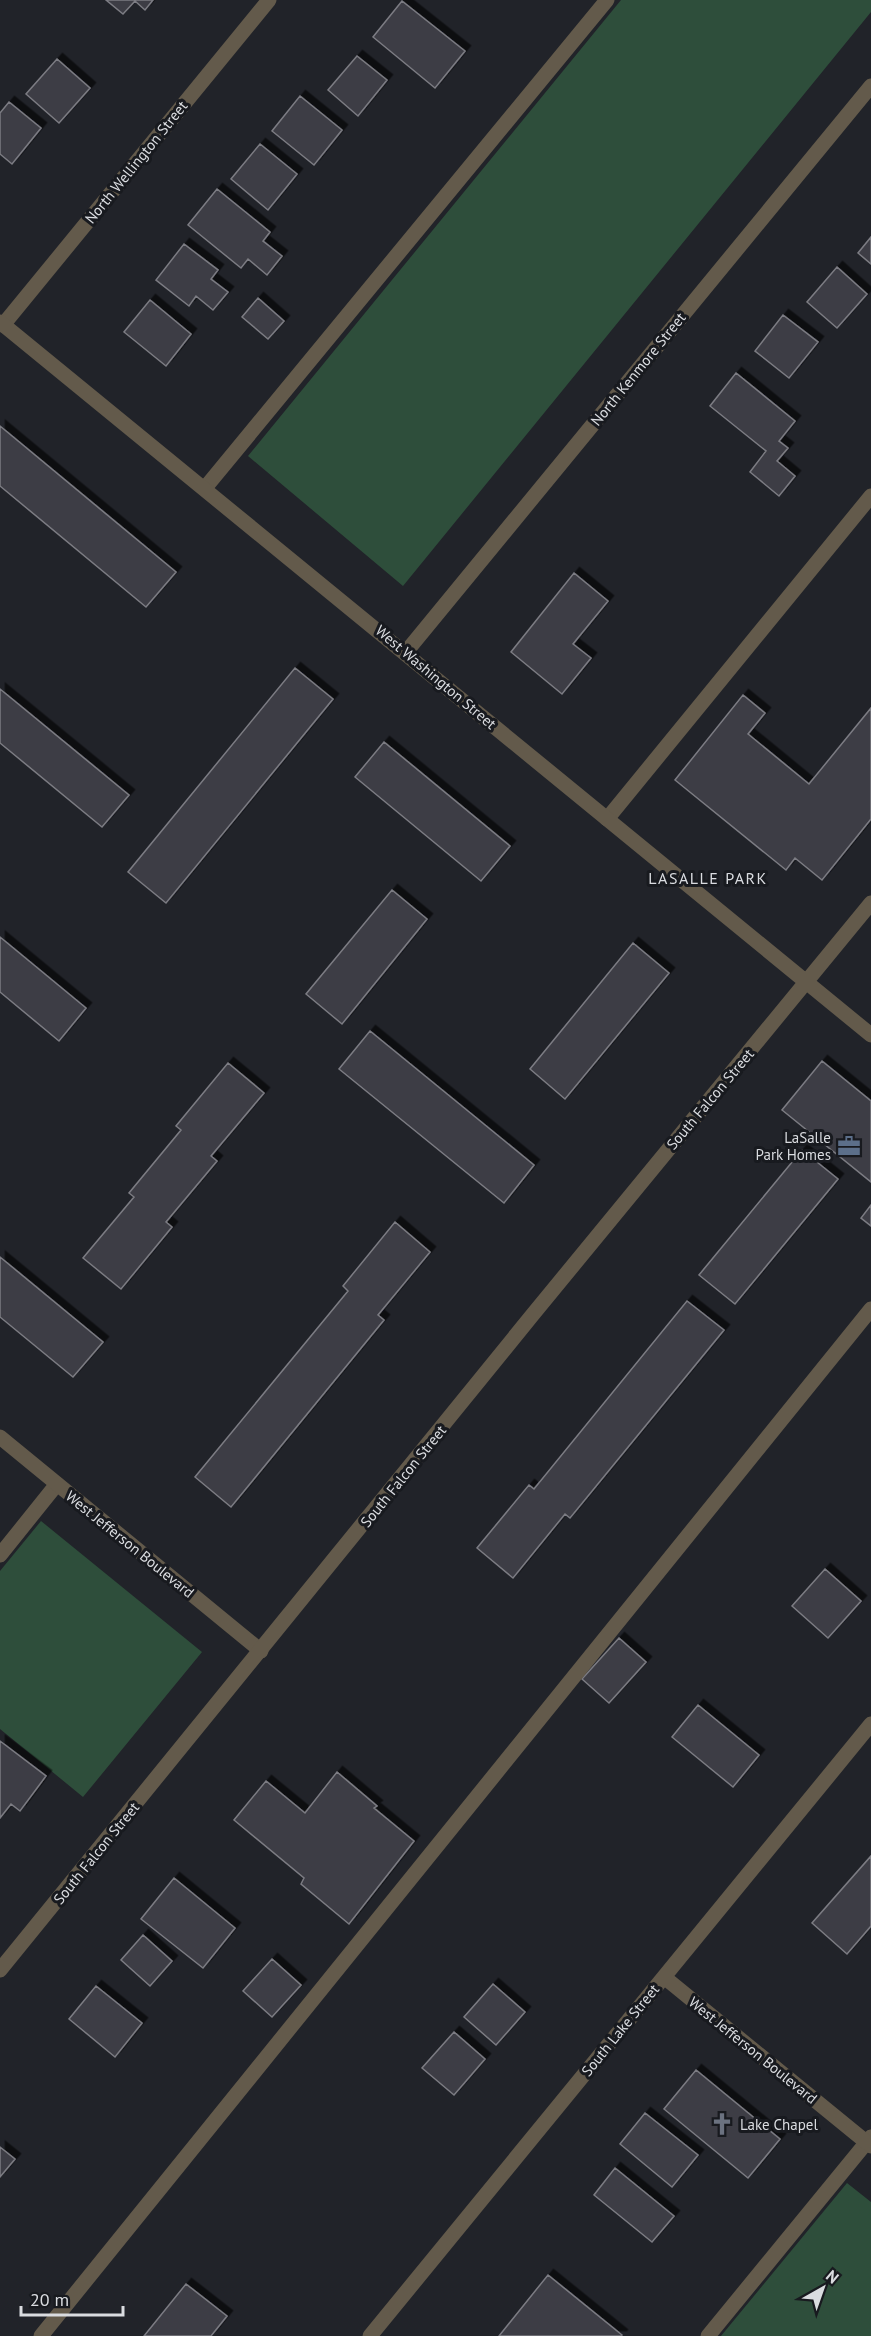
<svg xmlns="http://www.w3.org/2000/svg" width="871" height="2336" font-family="'PT Sans',sans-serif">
  <defs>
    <filter id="shadow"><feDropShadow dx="5.5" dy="-5.5" stdDeviation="0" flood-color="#0009"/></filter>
  </defs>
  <rect width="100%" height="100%" fill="#212329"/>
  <path fill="#2e4e3b" d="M621,0H871V12L403,586L248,456Z
    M41,1521L202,1652L83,1797L0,1729V1571Z
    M847,2183L871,2202V2336H721Z"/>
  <path fill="#3d3d44" stroke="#7c7c83" stroke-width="1.5" filter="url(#shadow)" d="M106,0H153L145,10L135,1L123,14Z
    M402,1L465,51L435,88L373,37Z
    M357,56L387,80L358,116L328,90Z
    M57,59L90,88L59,123L26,94Z
    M300,96L342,130L314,165L272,131Z
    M9,102L41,128L12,164L0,154V113Z
    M260,144L297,174L268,210L231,179Z
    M217,189L270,232L263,241L282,256L267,275L248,259L241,268L188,225Z
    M871,237V264L858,253Z
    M184,244L218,270L211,279L228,292L213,310L196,296L189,306L156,280Z
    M837,267L867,294L837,328L807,302Z
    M258,298L284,321L268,339L242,317Z
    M150,300L191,334L166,366L124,332Z
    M783,315L818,342L789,378L755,351Z
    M736,373L795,421L779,441L788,448L777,461L795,476L779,496L750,472L766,451L710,406Z
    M0,426L176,572L146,607L0,486Z
    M574,573L608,601L573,644L591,658L562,694L511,652Z
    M295,668L333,699L166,903L128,872Z
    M0,689L129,795L102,827L0,743Z
    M743,695L765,713L748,734L809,784L871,708V819L822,880L795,858L786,870L675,780Z
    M384,742L510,846L481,881L355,777Z
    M392,890L427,919L342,1024L306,994Z
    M0,937L86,1008L59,1041L0,992Z
    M633,943L669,973L565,1099L530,1069Z
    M370,1031L534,1165L504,1203L339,1069Z
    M822,1061L871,1101V1182L782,1110Z
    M228,1063L264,1093L211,1156L217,1161L166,1222L172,1227L121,1289L83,1258L134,1197L129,1193L181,1130L176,1126Z
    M802,1150L838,1179L735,1304L699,1275Z
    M871,1205V1226L861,1218Z
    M395,1222L430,1252L378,1315L384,1320L231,1507L195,1477L348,1291L343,1286Z
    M0,1257L103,1342L73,1377L0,1317Z
    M687,1301L724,1330L570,1518L565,1514L513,1578L477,1548L529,1485L534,1489Z
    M825,1569L861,1601L828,1638L792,1606Z
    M619,1638L646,1662L609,1703L582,1679Z
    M698,1705L759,1755L733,1787L672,1737Z
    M0,1741L46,1776L20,1811L11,1804L0,1818Z
    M337,1772L377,1806L374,1808L414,1841L349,1924L301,1884L304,1878L234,1820L266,1781L305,1813Z
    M871,1856V1926L847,1954L812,1923Z
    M174,1878L235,1928L203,1968L141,1919Z
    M143,1935L172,1961L150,1986L121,1960Z
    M272,1959L301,1985L272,2017L243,1991Z
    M493,1984L525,2012L496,2045L464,2017Z
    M96,1986L142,2023L115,2057L69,2019Z
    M454,2032L485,2059L454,2095L422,2068Z
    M696,2070L780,2139L748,2178L664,2109Z
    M645,2113L698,2155L672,2187L620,2144Z
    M0,2147L15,2159L0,2177Z
    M615,2168L674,2216L652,2242L594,2195Z
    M548,2275L622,2335L621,2336H499Z
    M186,2284L227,2316L211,2336H144Z"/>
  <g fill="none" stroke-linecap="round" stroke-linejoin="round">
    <path stroke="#635a4b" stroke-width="15" d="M205,488L607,0
      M607,819L871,496
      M0,1555L57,1484
      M41,2336L871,1309
      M708,2336L871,2137"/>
    <path stroke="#635a4b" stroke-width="15" d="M3,325L269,0
      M406,652L871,86
      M0,1437L261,1651
      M664,1977L871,2146
      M370,2336L871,1724"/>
    <path stroke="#635a4b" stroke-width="15" d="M0,322L871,1035
      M0,1970L534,1313L871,903"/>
  </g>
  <defs>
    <g id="office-bare" transform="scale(1.8)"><path d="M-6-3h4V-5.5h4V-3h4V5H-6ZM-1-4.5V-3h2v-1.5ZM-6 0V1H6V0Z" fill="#5c6f8a" stroke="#181a1f" stroke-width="2.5" paint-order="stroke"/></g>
    <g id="church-bare" transform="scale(1.8)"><path d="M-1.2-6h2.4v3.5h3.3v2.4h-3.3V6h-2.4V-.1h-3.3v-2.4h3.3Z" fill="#6b7280" stroke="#181a1f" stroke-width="2.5" paint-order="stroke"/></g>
  </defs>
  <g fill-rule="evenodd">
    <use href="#office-bare" x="849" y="1146"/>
    <use href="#church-bare" x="722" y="2124"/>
  </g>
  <g text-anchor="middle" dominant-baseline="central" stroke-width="6" stroke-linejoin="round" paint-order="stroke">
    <g font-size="15" fill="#dadce0" stroke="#181a1f">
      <text transform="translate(136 162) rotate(-51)">North Wellington Street</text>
      <text transform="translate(638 369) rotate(-51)">North Kenmore Street</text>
      <text transform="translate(436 677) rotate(40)">West Washington Street</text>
      <text transform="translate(710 1099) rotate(-50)">South Falcon Street</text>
      <text transform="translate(403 1476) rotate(-51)">South Falcon Street</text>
      <text transform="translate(130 1544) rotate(39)">West Jefferson Boulevard</text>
      <text transform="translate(96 1853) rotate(-51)">South Falcon Street</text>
      <text transform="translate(620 2030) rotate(-51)">South Lake Street</text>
      <text transform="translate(753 2050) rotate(39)">West Jefferson Boulevard</text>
    </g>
    <g font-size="15" fill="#dadce0" stroke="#181a1f" text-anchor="end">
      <text x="831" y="1137">LaSalle<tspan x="831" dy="17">Park Homes</tspan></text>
      <text x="740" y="2124" text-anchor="start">Lake Chapel</text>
    </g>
    <g font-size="16" letter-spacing="1.5" fill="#dadce0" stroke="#181a1f">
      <text x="708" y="878">LASALLE PARK</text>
    </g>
  </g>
  <g transform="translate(823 2288) rotate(40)" stroke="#181a1f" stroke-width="4.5" paint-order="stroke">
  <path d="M0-4.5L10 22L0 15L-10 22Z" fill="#dadce0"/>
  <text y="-9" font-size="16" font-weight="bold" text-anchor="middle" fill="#dadce0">N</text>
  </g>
  <path d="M21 2306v9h102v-9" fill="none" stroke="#dadce0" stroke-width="3"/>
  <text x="30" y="2306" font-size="18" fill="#dadce0" stroke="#181a1f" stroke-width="4.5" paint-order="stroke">20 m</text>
</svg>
